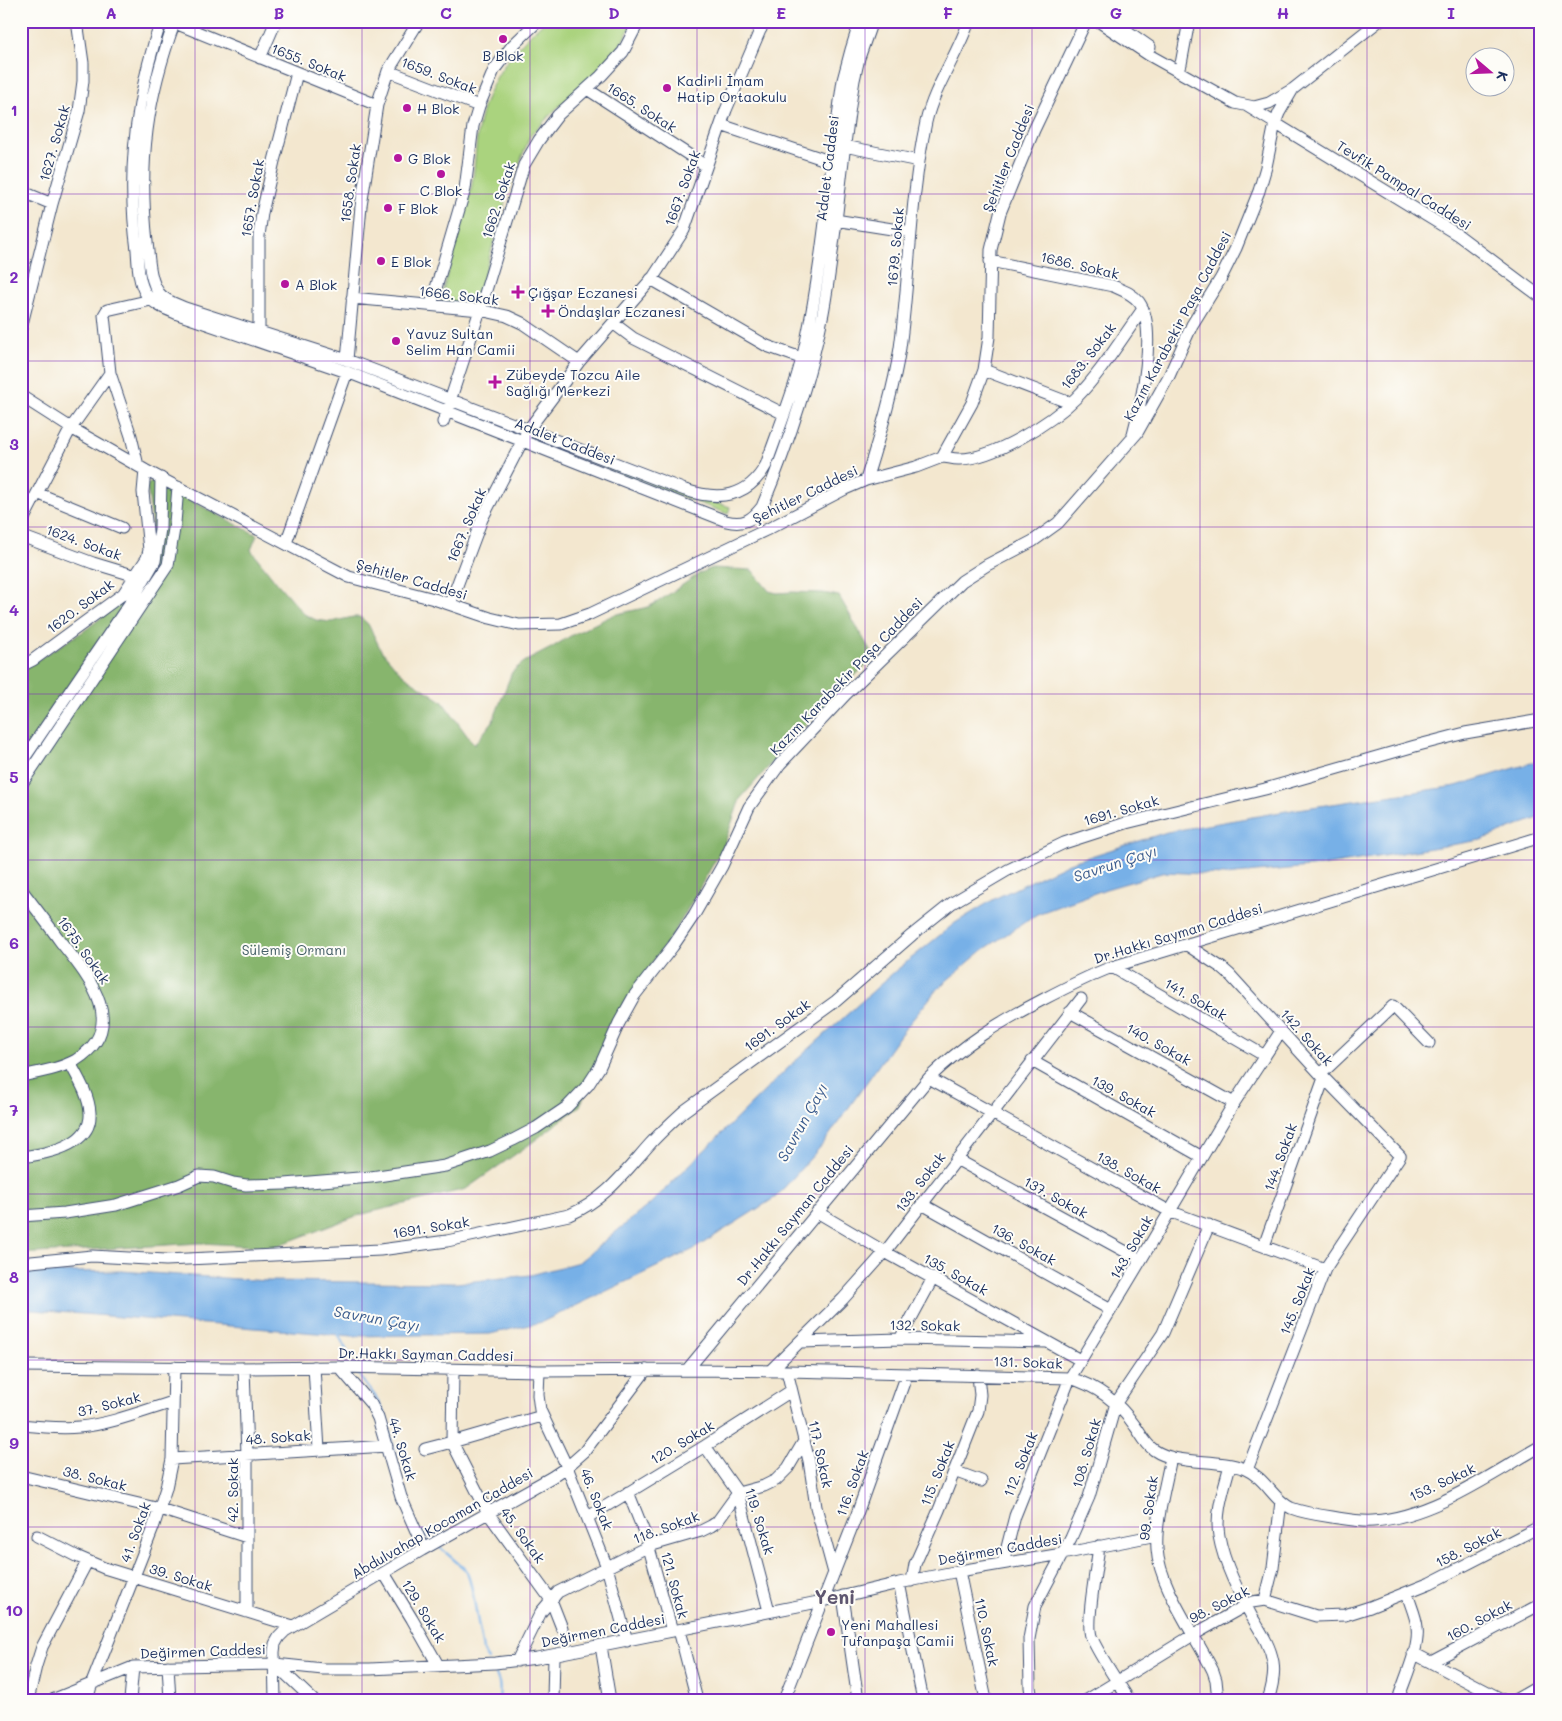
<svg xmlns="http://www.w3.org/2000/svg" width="1562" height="1721" font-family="Mali,sans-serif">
  <rect width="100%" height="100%" fill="#fdfcf7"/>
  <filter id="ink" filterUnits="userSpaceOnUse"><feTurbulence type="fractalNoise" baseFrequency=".02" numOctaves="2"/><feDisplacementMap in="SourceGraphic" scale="10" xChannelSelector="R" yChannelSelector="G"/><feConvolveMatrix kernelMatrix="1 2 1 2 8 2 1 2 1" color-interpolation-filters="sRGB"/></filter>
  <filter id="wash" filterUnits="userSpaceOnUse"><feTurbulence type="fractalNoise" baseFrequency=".0096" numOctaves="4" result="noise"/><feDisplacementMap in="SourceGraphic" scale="20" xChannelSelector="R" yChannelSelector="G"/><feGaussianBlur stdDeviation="1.12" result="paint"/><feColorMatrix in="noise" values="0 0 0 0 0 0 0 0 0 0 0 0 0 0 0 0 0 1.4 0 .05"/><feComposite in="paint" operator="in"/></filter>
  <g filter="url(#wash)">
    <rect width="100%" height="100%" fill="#f3e7cf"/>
    <path fill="#aad37e" stroke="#62816e" d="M545,21H634L615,54L587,83L556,109L530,136L508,192L476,304L440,301C449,266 461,230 470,194C475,173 475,151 478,130C485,85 511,50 545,21Z
      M546,442L665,487L730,507L728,514L546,445Z"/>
    <path fill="#87b56d" stroke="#517266" d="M153,481L257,535L251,550L277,583L304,614L316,620L331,622L353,617H360L368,624L381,650L399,671L410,680L442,701L474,745L493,721L512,672L524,662L551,648L572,635L613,615L648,607L659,601L700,573L712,568L752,570L769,591L777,593L792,592L823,593L839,596L874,657L812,718L740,799L724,845L678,926L624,1004L580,1106L530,1144L466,1189L359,1215L274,1247L200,1243L21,1254V670L84,631L119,604L134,589L153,553V530L147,485Z"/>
    <path fill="#77b0e7" stroke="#4970a2" d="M1541,760V817L1481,840L1321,866L1224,875L1165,872L1106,889L1037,914L983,950L938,988L900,1035L823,1144L776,1197L694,1249L542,1322L490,1334L353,1336L21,1309V1273L121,1271L267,1281L456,1283L531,1275L579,1262L650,1204L790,1066L893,973L955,923L996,898L1069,863L1167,832L1298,809L1456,786Z"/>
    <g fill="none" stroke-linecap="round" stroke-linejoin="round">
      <path stroke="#77b0e7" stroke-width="2.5" d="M338,1333L353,1364
        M357,1371C362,1382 372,1390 378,1401C388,1418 391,1439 395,1458
        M422,1531L432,1541
        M437,1545L467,1571L472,1589L483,1650L488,1660
        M492,1667C499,1680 501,1684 499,1700"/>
    </g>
  </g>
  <g filter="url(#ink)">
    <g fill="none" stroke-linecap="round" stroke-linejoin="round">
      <g stroke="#3b4b6f" stroke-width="13">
        <path id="minor" d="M161,21C136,96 126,171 137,250C138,263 138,282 146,294C154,305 166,309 178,314L347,372L726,521C743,525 751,521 762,507C788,445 810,379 823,313C837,236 841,157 854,80L859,58L872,21
          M175,21C147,98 138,160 147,242C149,258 149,279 159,293C165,301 176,304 185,308L347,360L685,490C719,501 748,498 766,465C780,425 797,384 806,342C824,256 830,167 843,80L851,50L860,21
          M749,21L761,29
          M1098,21L1149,55L1235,103L1254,107L1269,103L1293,89L1379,21
          M1113,21L1150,47
          M168,23H175L377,105
          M260,58L276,21
          M1181,64L1189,21
          M388,71L479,106
          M587,89L706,166
          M1247,106L1458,235L1541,297
          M721,125L832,162
          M844,146L919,161
          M21,191L52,204
          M835,220L911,232
          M990,261L1113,286C1122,290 1132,293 1139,302C1158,328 1141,404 1133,434
          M651,279L767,346L801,358
          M352,298L480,310L507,316L522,323L579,362
          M431,305L465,189L473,126L479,106L494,70L512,46L538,21
          M613,323L633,338L784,414
          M21,328L52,204L79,111L83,81V63L77,21
          M259,332V236L262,213L274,161L297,73
          M347,360L361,206L377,105L388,71L419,21
          M984,370L1070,403
          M21,396L71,428L145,470L349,577L434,599L490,618L519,625L561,624L590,614L766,530L845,489L866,480L916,467L942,457L972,403L984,370L989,337L991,250L1000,213L1034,130L1086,21
          M443,422L480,310L524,165L539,140L558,115L601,76L623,52L639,21
          M942,457C947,457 952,459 958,459C992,460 1052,422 1076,398C1101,373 1122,338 1143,309
          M138,466L131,436L110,373L104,315L107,310L151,300
          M866,480C879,437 893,393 900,348C910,273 910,197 926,122C934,87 957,56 969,21
          M37,493L122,528
          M21,524L71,428L110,373
          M21,536L93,563L136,576
          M286,543L347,372
          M450,604L482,519L528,430L579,362L654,276L684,230L726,110L764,21
          M21,666L33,660L123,594L147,558L149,550L143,492L145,470
          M21,763L134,597L155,561L160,529L161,478
          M21,785L168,565L175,523L178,487
          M21,889C34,906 47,923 60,941C87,975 131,1026 76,1060C60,1069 39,1072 21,1076
          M1187,945L1222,968L1230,975L1324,1078L1400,1156L1325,1269L1247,1470
          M1112,967L1265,1056
          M1070,1012L1234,1103
          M1032,1061L1202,1157
          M1321,1074L1393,1006L1429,1043
          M929,1078L1169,1211L1325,1269
          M21,1157C45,1154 92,1146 90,1113C89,1095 78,1078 70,1063
          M956,1159L1141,1260
          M922,1204L1111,1310
          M817,1212L885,1252L1080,1360
          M21,1216L65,1213L116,1205L179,1185L199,1176L214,1177L233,1183L246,1185L285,1184L371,1177L445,1166L490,1151L513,1140L536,1128L567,1107L588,1085L599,1068L619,1023L634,996L673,946L694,915L722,866L749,807L780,764L846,694L962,581L987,565L1033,541L1058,523L1137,433L1169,376L1192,325L1221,278L1236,248L1259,191L1266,167L1275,123L1279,113L1293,89
          M1264,1246L1324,1078
          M21,1263L92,1256L166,1260L380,1250L447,1241L569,1215C605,1200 625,1172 650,1144C661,1132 672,1122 684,1111L836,1001L912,935L952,903L1008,870L1064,843L1126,823L1265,789L1415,746L1465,733L1541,720
          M900,1339L933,1278
          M801,1342L900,1339L1047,1342
          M21,1366L236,1368L339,1367L539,1371L687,1370L929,1078C965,1043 998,1023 1042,1000C1065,988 1088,976 1112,967L1541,837
          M314,1367L319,1450
          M339,1367L371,1404L378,1418L401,1497L424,1549
          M244,1368L247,1455V1612
          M453,1370L452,1442L488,1513L551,1600L562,1628
          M687,1370L787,1371L1070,1378C1097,1386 1119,1403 1135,1426C1141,1434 1145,1444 1154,1450C1177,1466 1218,1458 1245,1469C1266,1478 1273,1500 1291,1508C1304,1513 1318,1515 1332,1517C1345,1519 1359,1522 1373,1521C1432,1517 1490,1475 1541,1446
          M539,1371L538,1395L540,1410L567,1467L607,1567L627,1641
          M770,1371L843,1299L885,1252L1081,999
          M787,1371L809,1461L816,1507L834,1573
          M21,1425C41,1427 60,1429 79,1427C111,1424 143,1411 173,1402
          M705,1446L738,1493L769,1611
          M425,1449L452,1442L542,1416
          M1171,1457C1166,1484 1155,1522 1157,1549C1159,1586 1196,1636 1213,1671L1216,1680L1218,1700
          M172,1459L387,1446
          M1230,1465C1224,1488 1215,1513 1219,1536C1224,1564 1239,1593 1252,1617C1261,1632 1270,1645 1273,1662C1275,1674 1272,1688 1268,1700
          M954,1471L981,1481
          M21,1476L160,1509L247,1537
          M628,1492L646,1537L672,1631
          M588,1517L705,1446L791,1391
          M37,1536L76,1556L104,1568L293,1626
          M1099,1546C1097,1565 1086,1620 1091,1636C1098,1654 1118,1682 1129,1700
          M1003,1563L1015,1516L1070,1378L1141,1260L1234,1103L1281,1031
          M959,1571L986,1700
          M384,1573L412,1619L438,1665
          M912,1581L915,1564L939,1510L978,1411L980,1395L978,1375
          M899,1583L923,1700
          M843,1596L858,1700
          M1265,1600L1273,1568L1281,1501
          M679,1630L697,1700
          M601,1646L610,1700
          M1413,1653L1503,1700
          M517,1661L541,1612L558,1592L649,1546L701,1531L711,1526L717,1522L738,1493L764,1486L776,1480L788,1468L804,1441
          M1431,1662L1541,1604
          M275,1664L313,1700
          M168,1666L170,1700
          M28,1700L36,1666L42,1647L87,1562
          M52,1700L133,1667L275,1664L323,1669H370L495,1663L537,1658L823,1601L899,1583L959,1571L1062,1554L1157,1535
          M87,1700L92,1683L153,1528L166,1488L172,1459L174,1367
          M130,1700L133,1667
          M275,1700L274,1652L275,1644L279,1637L285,1631L422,1550L552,1477L567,1467L584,1452L646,1370
          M553,1700L554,1656
          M784,1700L857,1514L907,1374
          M1032,1700L1030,1687L1029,1639L1035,1606L1071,1538L1089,1497L1116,1403L1163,1333L1209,1225
          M1087,1700L1193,1635L1252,1602L1265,1600L1316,1616L1345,1615L1370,1607L1430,1583L1541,1526
          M1398,1700C1404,1680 1420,1648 1417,1627C1416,1616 1410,1604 1407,1593
          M1515,1700L1541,1685"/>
      </g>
      <use href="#minor" stroke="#fff" stroke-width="11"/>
    </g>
  </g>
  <path fill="none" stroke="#7b2cbf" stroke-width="1" stroke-opacity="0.55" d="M195,21V1700M362,21V1700M530,21V1700M697,21V1700M865,21V1700M1032,21V1700M1200,21V1700M1367,21V1700M21,194H1541M21,361H1541M21,527H1541M21,694H1541M21,860H1541M21,1027H1541M21,1194H1541M21,1360H1541M21,1527H1541"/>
  <g fill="#b5179e" stroke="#fdfcf7" stroke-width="2">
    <circle cx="503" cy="39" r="5"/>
    <circle cx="667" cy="88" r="5"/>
    <circle cx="407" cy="108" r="5"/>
    <circle cx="398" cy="158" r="5"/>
    <circle cx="441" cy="174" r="5"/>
    <circle cx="388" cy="208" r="5"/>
    <circle cx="381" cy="261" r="5"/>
    <circle cx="285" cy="284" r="5"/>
    <path d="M515.5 284.5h5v5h5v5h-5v5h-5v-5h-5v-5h5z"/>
    <path d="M545.5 303.5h5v5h5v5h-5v5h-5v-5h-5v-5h5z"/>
    <circle cx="396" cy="341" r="5"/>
    <path d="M492.5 374.5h5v5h5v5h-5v5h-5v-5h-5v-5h5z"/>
    <circle cx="831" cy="1632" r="5"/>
  </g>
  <g text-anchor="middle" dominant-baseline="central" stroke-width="4" stroke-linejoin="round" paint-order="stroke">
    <g font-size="14" fill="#1b2f5e" stroke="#fdfcf7" text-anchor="start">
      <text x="503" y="55" text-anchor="middle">B Blok</text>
      <text x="677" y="80">Kadirli İmam<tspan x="677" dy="16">Hatip Ortaokulu</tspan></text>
      <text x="417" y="108">H Blok</text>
      <text x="408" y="158">G Blok</text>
      <text x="441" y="190" text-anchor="middle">C Blok</text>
      <text x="398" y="208">F Blok</text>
      <text x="391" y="261">E Blok</text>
      <text x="295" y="284">A Blok</text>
      <text x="528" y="292">Çığşar Eczanesi</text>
      <text x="558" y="311">Öndaşlar Eczanesi</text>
      <text x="406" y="333">Yavuz Sultan<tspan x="406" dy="16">Selim Han Camii</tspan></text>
      <text x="506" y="374">Zübeyde Tozcu Aile<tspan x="506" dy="16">Sağlığı Merkezi</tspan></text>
      <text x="841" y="1624">Yeni Mahallesi<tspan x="841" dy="16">Tufanpaşa Camii</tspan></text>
    </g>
    <g font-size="14" fill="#1b2f5e" stroke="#fdfcf7">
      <text transform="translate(309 62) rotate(22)">1655. Sokak</text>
      <text transform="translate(439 75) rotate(21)">1659. Sokak</text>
      <text transform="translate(642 107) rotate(33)">1665. Sokak</text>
      <text transform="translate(54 143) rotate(-74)">1627. Sokak</text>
      <text transform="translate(1008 158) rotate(-68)">Şehitler Caddesi</text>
      <text transform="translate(827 168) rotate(-83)">Adalet Caddesi</text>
      <text transform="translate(350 183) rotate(-82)">1658. Sokak</text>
      <text transform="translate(1404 185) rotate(32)">Tevfik Pampal Caddesi</text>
      <text transform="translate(682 188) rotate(-70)">1667. Sokak</text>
      <text transform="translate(252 198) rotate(-80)">1657. Sokak</text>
      <text transform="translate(498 200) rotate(-72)">1662. Sokak</text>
      <text transform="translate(895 247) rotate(-85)">1679. Sokak</text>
      <text transform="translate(1080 265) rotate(13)">1686. Sokak</text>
      <text transform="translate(459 295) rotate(7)">1666. Sokak</text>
      <text transform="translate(1177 326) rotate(-62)">Kazım Karabekir Paşa Caddesi</text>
      <text transform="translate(1088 356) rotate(-52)">1683. Sokak</text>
      <text transform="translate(565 441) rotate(21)">Adalet Caddesi</text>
      <text transform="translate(805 494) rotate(-26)">Şehitler Caddesi</text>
      <text transform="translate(466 525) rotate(-67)">1667. Sokak</text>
      <text transform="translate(84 542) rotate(20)">1624. Sokak</text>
      <text transform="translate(412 579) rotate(16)">Şehitler Caddesi</text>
      <text transform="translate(80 606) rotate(-37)">1620. Sokak</text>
      <text transform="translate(846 676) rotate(-46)">Kazım Karabekir Paşa Caddesi</text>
      <text transform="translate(1121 810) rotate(-16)">1691. Sokak</text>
      <text transform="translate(1178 933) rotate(-17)">Dr.Hakkı Sayman Caddesi</text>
      <text transform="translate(84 950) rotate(55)">1675. Sokak</text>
      <text transform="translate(1196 999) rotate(30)">141. Sokak</text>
      <text transform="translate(777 1025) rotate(-36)">1691. Sokak</text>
      <text transform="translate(1307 1037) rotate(48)">142. Sokak</text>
      <text transform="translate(1159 1044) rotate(29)">140. Sokak</text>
      <text transform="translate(1124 1096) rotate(29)">139. Sokak</text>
      <text transform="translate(1280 1157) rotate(-70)">144. Sokak</text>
      <text transform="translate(1129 1172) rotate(29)">138. Sokak</text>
      <text transform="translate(920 1182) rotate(-52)">133. Sokak</text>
      <text transform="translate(1056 1197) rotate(29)">137. Sokak</text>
      <text transform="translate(795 1215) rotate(-51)">Dr.Hakkı Sayman Caddesi</text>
      <text transform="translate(431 1227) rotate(-9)">1691. Sokak</text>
      <text transform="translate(1024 1244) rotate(29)">136. Sokak</text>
      <text transform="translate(1131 1247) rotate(-60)">143. Sokak</text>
      <text transform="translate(956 1274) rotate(29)">135. Sokak</text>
      <text transform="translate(1297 1301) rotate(-68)">145. Sokak</text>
      <text transform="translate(925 1325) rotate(1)">132. Sokak</text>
      <text transform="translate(426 1354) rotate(1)">Dr.Hakkı Sayman Caddesi</text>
      <text transform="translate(1028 1362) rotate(2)">131. Sokak</text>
      <text transform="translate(109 1404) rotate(-14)">37. Sokak</text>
      <text transform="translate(278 1437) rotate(-4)">48. Sokak</text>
      <text transform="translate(682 1442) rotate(-31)">120. Sokak</text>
      <text transform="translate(403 1449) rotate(73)">44. Sokak</text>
      <text transform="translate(1086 1453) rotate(-74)">108. Sokak</text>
      <text transform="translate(821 1454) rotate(78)">117. Sokak</text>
      <text transform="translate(1020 1464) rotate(-68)">112. Sokak</text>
      <text transform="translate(937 1473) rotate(-68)">115. Sokak</text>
      <text transform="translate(95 1478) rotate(14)">38. Sokak</text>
      <text transform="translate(1442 1482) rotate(-25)">153. Sokak</text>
      <text transform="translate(852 1483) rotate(-70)">116. Sokak</text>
      <text transform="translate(232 1490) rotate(-90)">42. Sokak</text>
      <text transform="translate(597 1499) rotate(68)">46. Sokak</text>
      <text transform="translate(1148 1508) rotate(-82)">99. Sokak</text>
      <text transform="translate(760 1521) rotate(73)">119. Sokak</text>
      <text transform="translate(442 1523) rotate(-30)">Abdulvahap Kocaman Caddesi</text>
      <text transform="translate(666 1527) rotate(-20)">118. Sokak</text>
      <text transform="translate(135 1532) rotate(-70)">41. Sokak</text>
      <text transform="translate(523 1535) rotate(54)">45. Sokak</text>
      <text transform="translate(1468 1547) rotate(-27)">158. Sokak</text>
      <text transform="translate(1000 1549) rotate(-10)">Değirmen Caddesi</text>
      <text transform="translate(181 1577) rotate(17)">39. Sokak</text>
      <text transform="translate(675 1585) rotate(75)">121. Sokak</text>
      <text transform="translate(1219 1604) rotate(-27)">98. Sokak</text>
      <text transform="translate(424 1611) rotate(59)">129. Sokak</text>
      <text transform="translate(1479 1620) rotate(-28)">160. Sokak</text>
      <text transform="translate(603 1630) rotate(-11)">Değirmen Caddesi</text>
      <text transform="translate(987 1632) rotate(78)">110. Sokak</text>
      <text transform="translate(203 1651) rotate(-2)">Değirmen Caddesi</text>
    </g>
    <g font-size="14" fill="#466068" stroke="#fdfcf7">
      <text x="294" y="949">Sülemiş Ormanı</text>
    </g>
    <g font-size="15" font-style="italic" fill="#3b5c8e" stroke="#fdfcf7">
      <text transform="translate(1115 863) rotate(-18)">Savrun Çayı</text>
      <text transform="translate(802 1122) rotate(-61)">Savrun Çayı</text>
      <text transform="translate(377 1318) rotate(10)">Savrun Çayı</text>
    </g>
    <g font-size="19" font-weight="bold" fill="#5e5670" stroke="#fdfcf7">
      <text x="835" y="1596">Yeni</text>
    </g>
  </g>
  <rect width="1562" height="1721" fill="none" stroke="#fdfcf7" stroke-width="55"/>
  <g transform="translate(1490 72) rotate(109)"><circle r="24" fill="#fdfcf7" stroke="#a3aaba"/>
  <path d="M0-4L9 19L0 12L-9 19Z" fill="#b5179e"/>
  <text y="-8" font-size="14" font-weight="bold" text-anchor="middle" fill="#1b2f5e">K</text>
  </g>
  <rect x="28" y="28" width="1506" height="1666" fill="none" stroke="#7b2cbf" stroke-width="2"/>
  <g font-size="16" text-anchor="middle" font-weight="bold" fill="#7b2cbf">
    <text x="111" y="19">A</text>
    <text x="279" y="19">B</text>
    <text x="446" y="19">C</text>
    <text x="614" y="19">D</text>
    <text x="781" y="19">E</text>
    <text x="948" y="19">F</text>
    <text x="1116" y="19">G</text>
    <text x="1283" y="19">H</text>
    <text x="1451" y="19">I</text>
    <text x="14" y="116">1</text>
    <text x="14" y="283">2</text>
    <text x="14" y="450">3</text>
    <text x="14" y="616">4</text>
    <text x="14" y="783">5</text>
    <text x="14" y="949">6</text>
    <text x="14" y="1116">7</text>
    <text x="14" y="1283">8</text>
    <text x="14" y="1449">9</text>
    <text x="14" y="1616">10</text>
  </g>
</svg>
